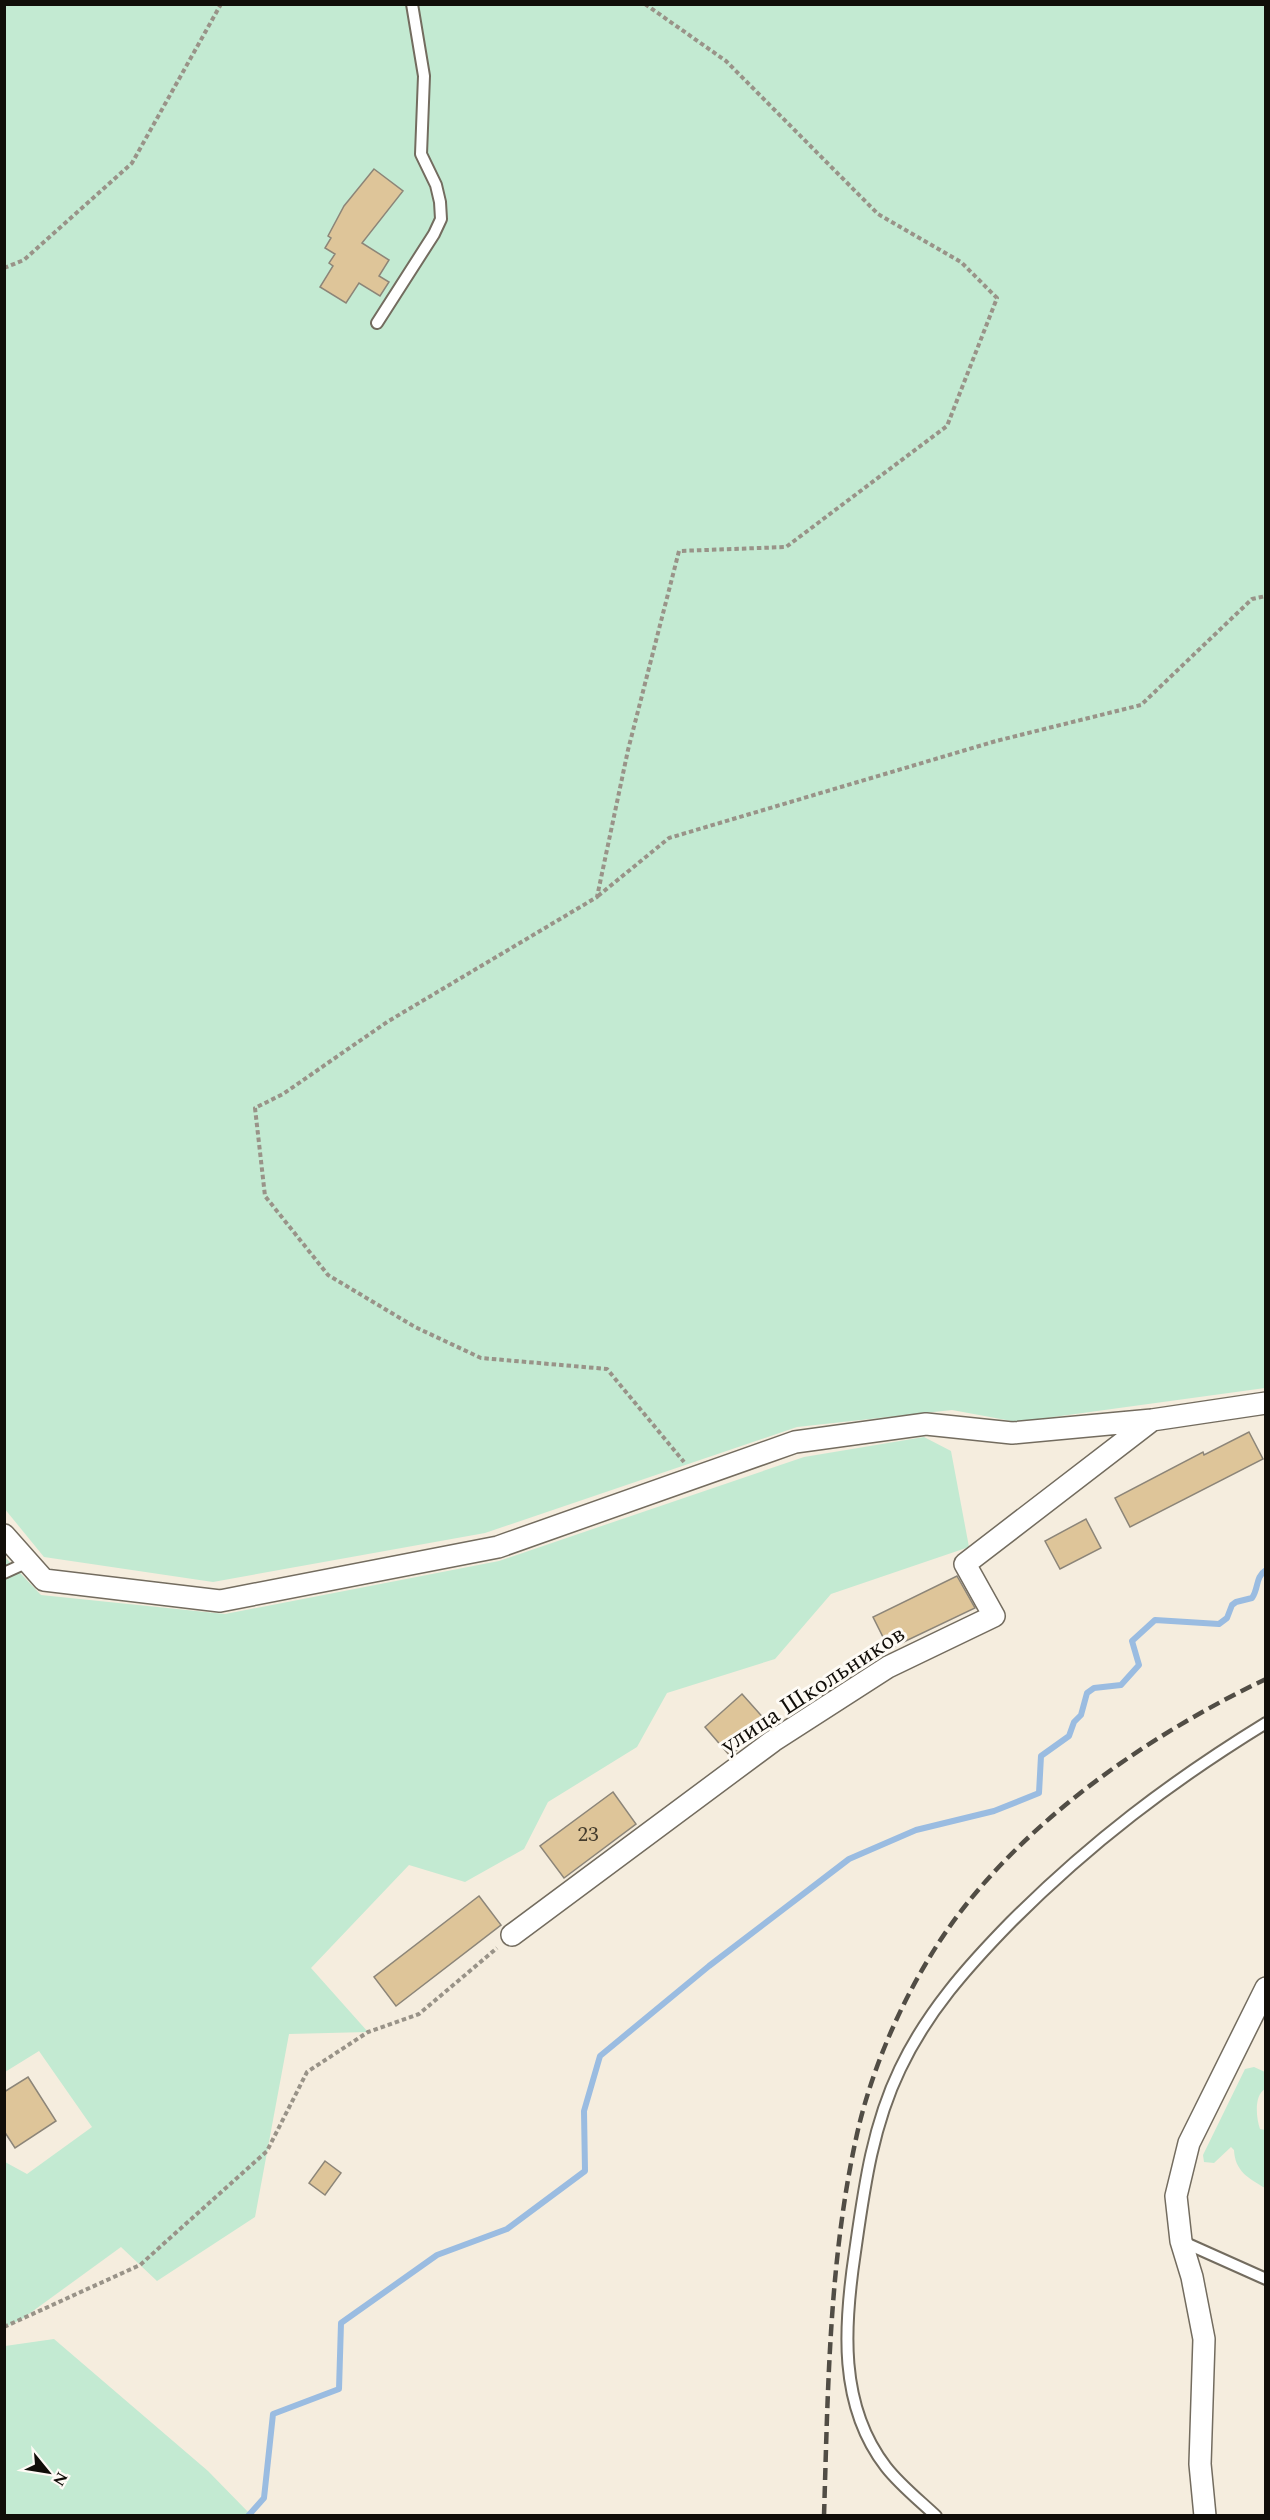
<svg xmlns="http://www.w3.org/2000/svg" width="1270" height="2520" font-family="Spectral,serif">
  <rect width="100%" height="100%" fill="#f5edde"/>
  <path fill="#c3ead2" d="M4,5H1265V1388L1017,1422L952,1410L797,1427L485,1533L213,1582L44,1557L4,1508Z
    M924,1437L951,1451L969,1547L831,1594L775,1659L667,1693L637,1747L548,1802L524,1849L465,1882L409,1865L311,1968L368,2032L289,2034L255,2217L157,2281L121,2247L22,2319L5,2327V2162L27,2174L92,2127L39,2051L5,2072L4,1556L41,1595L225,1614L499,1561L804,1457Z
    M1254,2067L1265,2072V2089C1254,2095 1256,2118 1260,2129L1265,2130V2188C1248,2178 1235,2171 1234,2150L1231,2147L1214,2163L1204,2162L1203,2155L1245,2069Z
    M54,2339L208,2471L251,2515H5V2346Z"/>
  <g fill="none" stroke-linecap="round" stroke-linejoin="round">
    <path stroke="#9abce1" stroke-width="6" d="M248,2516L264,2498L273,2414L339,2389L341,2323L437,2255L507,2229L585,2171L584,2111L600,2056L709,1966L849,1859L916,1830L994,1811L1039,1793L1041,1756L1069,1736L1074,1722L1081,1715L1087,1693L1094,1688L1121,1685L1139,1665L1132,1641L1155,1620L1219,1624L1227,1618L1232,1605L1236,1602L1252,1598C1259,1588 1255,1577 1266,1570"/>
  </g>
  <path fill="#dec599" stroke="#8c8578" stroke-width="1.5" d="M374,169L403,191L362,243L389,260L379,276L389,282L380,296L359,283L346,303L320,287L333,266L329,263L335,254L325,248L331,238L328,236L344,206Z
    M1249,1432L1263,1459L1130,1527L1115,1498L1203,1452L1204,1455Z
    M1086,1519L1101,1548L1060,1569L1045,1541Z
    M957,1576L975,1608L889,1649L873,1617Z
    M742,1694L768,1723L730,1756L705,1727Z
    M613,1792L636,1824L564,1878L540,1846Z
    M479,1896L501,1925L396,2006L374,1977Z
    M28,2077L56,2121L15,2148L4,2131V2092Z
    M325,2161L341,2173L325,2195L309,2183Z"/>
  <g fill="none" stroke-linecap="round" stroke-linejoin="round">
    <g stroke="#736c5f" stroke-width="14">
      <path id="service" d="M377,323L434,234L441,219L440,202L436,185L421,154L424,76L412,4
        M4,1573L28,1562
        M1181,2241L1266,2279
        M936,2516C919,2500 900,2485 886,2467C838,2405 844,2325 855,2252C864,2189 872,2127 900,2069C927,2012 967,1967 1011,1922C1090,1843 1170,1782 1266,1723"/>
    </g>
    <g stroke="#736c5f" stroke-width="24">
      <path id="minor" d="M4,1535L44,1580L220,1601L498,1547L795,1442L926,1424L1012,1433L1152,1420L1266,1403
        M512,1935L773,1741L888,1667L994,1616L965,1564L1151,1421
        M1205,2516L1200,2464L1204,2339L1192,2277L1181,2241L1176,2196L1189,2143L1266,1988"/>
    </g>
    <path stroke="#999388" stroke-width="4" stroke-dasharray="4.5 3" stroke-linecap="butt" d="M645,4L726,61L878,214L961,262L997,298L947,426L786,547L679,551L628,750L597,897L387,1022L283,1094L255,1108L265,1196L328,1275L415,1327L481,1358L607,1369L684,1462
      M4,268L24,260L132,163L221,4
      M598,896L669,838L996,741L1141,705L1252,599L1266,596
      M4,2327L140,2265L267,2151L307,2072L368,2032L419,2014L497,1948"/>
    <use href="#service" stroke="#fff" stroke-width="10"/>
    <use href="#minor" stroke="#fff" stroke-width="21"/>
    <path stroke="#514d45" stroke-width="4.5" stroke-dasharray="12 6" stroke-linecap="butt" d="M824,2516C828,2388 829,2260 857,2134C875,2054 917,1965 969,1901C1045,1807 1157,1731 1266,1679"/>
  </g>
  <g text-anchor="middle" dominant-baseline="central" stroke-width="6" stroke-linejoin="round" paint-order="stroke">
    <g font-size="21" fill="#443c2d">
      <text x="588" y="1835">23</text>
    </g>
    <g font-size="24" fill="#110e09" stroke="#fefbf5">
      <text transform="translate(813 1690) rotate(-33)">улица Школьников</text>
    </g>
  </g>
  <rect width="1270" height="2520" fill="none" stroke="#110e09" stroke-width="12"/>
  <g transform="translate(48 2472) rotate(120)" stroke="#fefbf5" stroke-width="4.5" paint-order="stroke">
  <path d="M0-4.5L10 22L0 15L-10 22Z" fill="#110e09"/>
  <text y="-9" font-size="16" font-weight="bold" text-anchor="middle" fill="#110e09">N</text>
  </g>
</svg>
